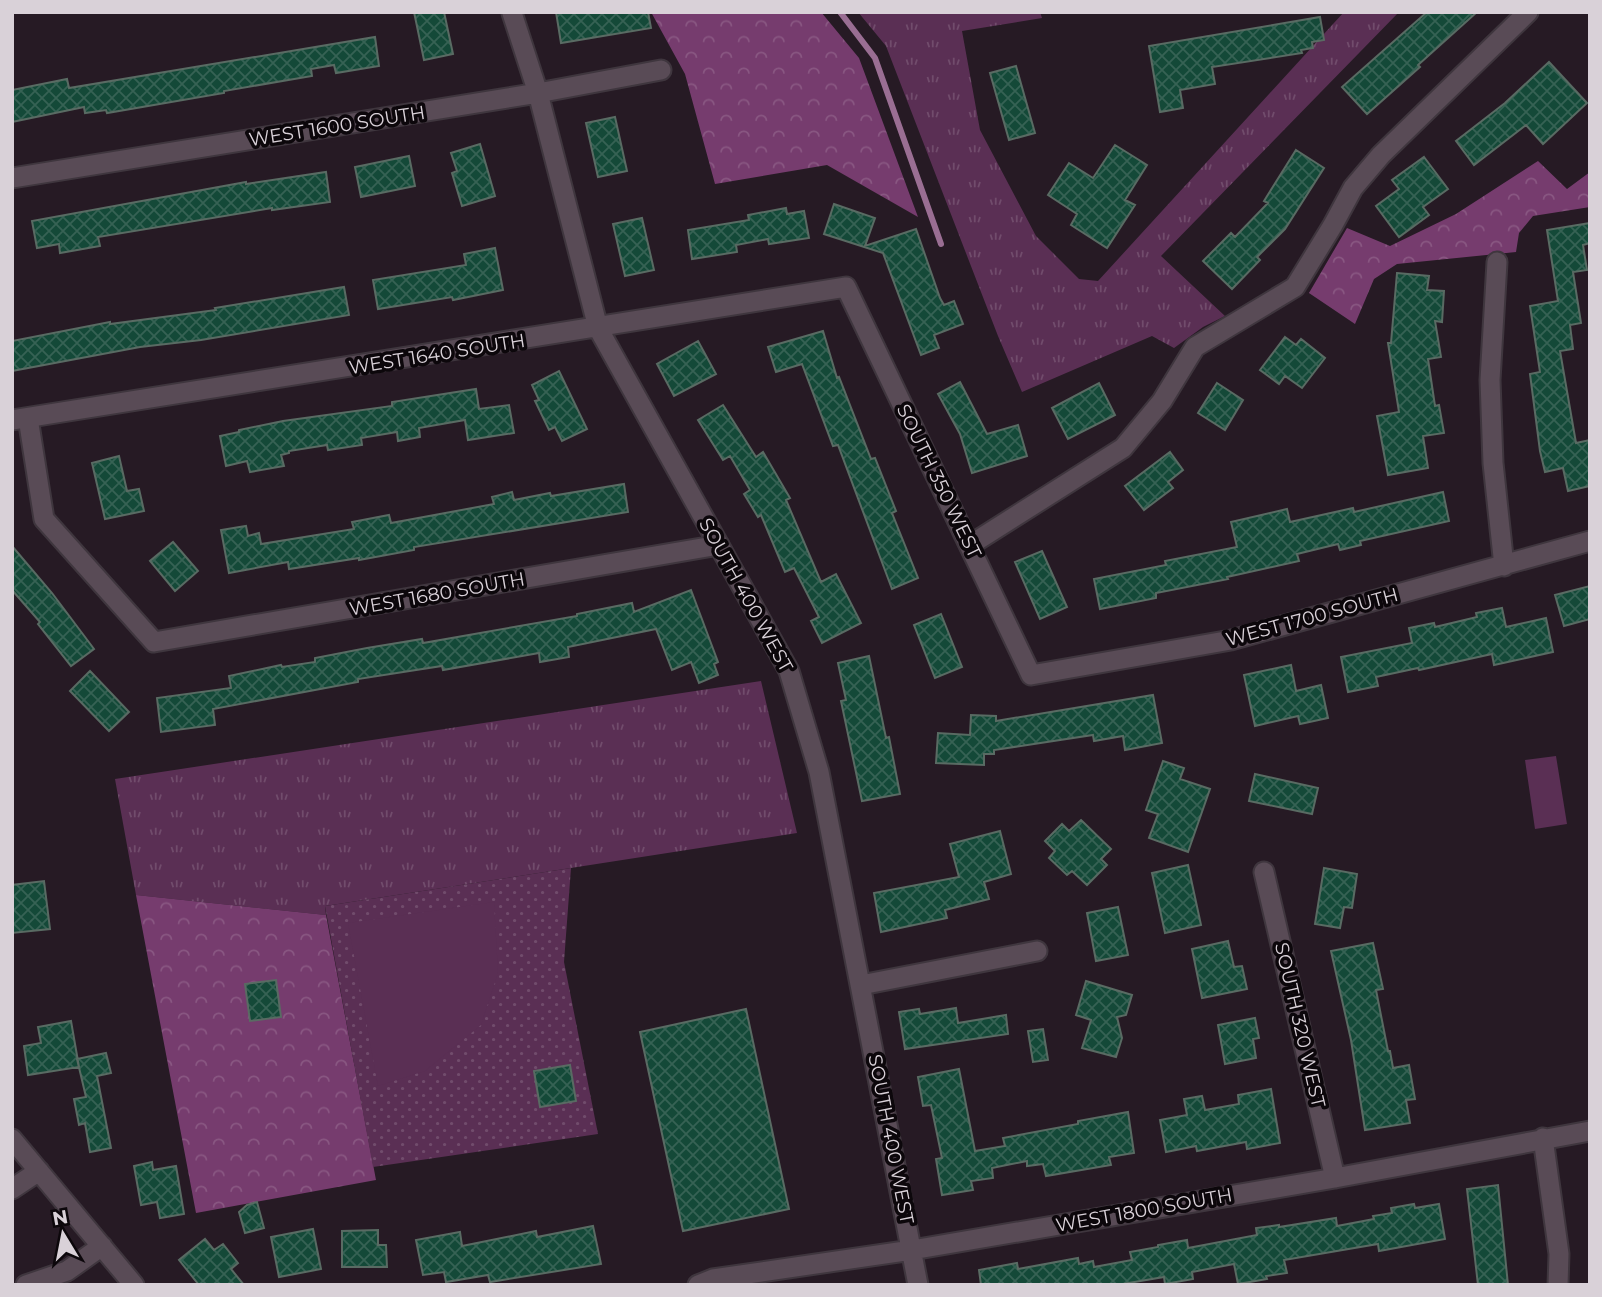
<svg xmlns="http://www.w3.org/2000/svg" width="1602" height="1297" font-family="Montserrat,sans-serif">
  <defs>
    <pattern id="grass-tufts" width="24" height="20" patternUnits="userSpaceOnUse" patternTransform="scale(1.75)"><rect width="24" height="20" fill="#5a2f54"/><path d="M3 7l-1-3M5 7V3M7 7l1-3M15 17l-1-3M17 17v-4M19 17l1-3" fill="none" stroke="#714c6c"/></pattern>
    <pattern id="forest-crowns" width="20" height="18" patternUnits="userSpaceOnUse" patternTransform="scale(1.75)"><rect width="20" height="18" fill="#763c6e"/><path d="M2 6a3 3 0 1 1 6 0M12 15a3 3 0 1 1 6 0" fill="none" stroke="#895782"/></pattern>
    <pattern id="park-dots" width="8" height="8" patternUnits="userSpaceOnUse" patternTransform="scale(1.75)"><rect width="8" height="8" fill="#5a2f54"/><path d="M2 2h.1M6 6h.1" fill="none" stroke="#714c6c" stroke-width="1.8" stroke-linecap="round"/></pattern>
    <pattern id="building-cross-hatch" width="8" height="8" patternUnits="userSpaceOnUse" patternTransform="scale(1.75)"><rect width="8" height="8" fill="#144938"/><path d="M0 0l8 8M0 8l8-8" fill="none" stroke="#366254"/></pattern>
  </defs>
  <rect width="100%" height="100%" fill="#261a24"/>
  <path fill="url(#grass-tufts)" d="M858,12H1040L1042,18L962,31L980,130L1036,236L1079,279L1098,281L1344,12H1399L1161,256L1225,316L1203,327L1174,348L1152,336L1022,392L998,336L886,46Z
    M761,681L797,833L325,906L326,915L136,895L115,779Z"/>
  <path fill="url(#forest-crowns)" d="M651,12H821L859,58L918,217L827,165L715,184L685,74Z
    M1538,161L1567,189L1590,172V207L1533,216L1519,233L1516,252L1397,264L1374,279L1355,324L1309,293L1347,228L1390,246L1456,214Z
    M136,895L326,915L376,1180L196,1213Z"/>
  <path fill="url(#park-dots)" d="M571,868L564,962L598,1134L373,1167L325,906Z"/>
  <path fill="#5a2f54" d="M1556,756L1567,824L1535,829L1525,760Z
    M494,902L498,973L481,1025L425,1071L378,1086L348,923Z"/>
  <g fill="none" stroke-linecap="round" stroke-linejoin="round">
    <path stroke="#9a6e93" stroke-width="6" d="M840,12L875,58L941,244"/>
  </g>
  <path fill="url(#building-cross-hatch)" stroke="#596b63" stroke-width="2" d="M414,12H444L453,54L424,60Z
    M556,12H648L651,28L561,43Z
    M1427,12H1477L1418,65L1420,67L1367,114L1342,87Z
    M1320,17L1324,40L1312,42L1313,48L1301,50L1302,53L1212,67L1215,84L1180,90L1183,108L1160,112L1149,46Z
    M375,37L379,66L336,73L334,65L311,69L312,76L224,91V93L107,113L106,110L85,113L84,107L12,122V90L67,79L69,88Z
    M1549,62L1587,103L1543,144L1526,125L1474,165L1456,141L1505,103Z
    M1016,66L1035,133L1009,140L990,73Z
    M615,117L627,171L598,177L586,123Z
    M480,144L495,196L462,206L452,173L457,171L451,153Z
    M1115,145L1147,165L1125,200L1135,205L1107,248L1071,225L1077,214L1048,195L1069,163L1093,178Z
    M1296,150L1324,168L1285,229L1257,257L1260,260L1232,289L1203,261L1231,233L1235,237L1268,203L1264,201Z
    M409,156L415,186L361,197L355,167Z
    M1424,157L1448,189L1423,207L1429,215L1399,237L1376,206L1399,189L1392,180Z
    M326,172L330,202L272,210V208L98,237L100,246L60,253L59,244L37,248L32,221L246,182V184Z
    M834,204L875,218L865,246L916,229L940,298L944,305L954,301L963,324L934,335L939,348L921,355L883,253L824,234Z
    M786,208L787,214L804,211L809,238L769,244L768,239L736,245L737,252L692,259L688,230L749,220L748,215Z
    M642,218L654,270L625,276L613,224Z
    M1590,223V243L1583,245L1587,270L1573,272L1581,323L1570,325L1573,349L1560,351L1576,443L1590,440V486L1568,491L1563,468L1545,472L1540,451L1530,374L1540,372L1530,306L1558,301L1547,230Z
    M495,248L503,290L453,300L452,297L378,309L373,280L466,265L464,254Z
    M1397,273L1429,276L1427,290L1444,291L1442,322L1435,321L1441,357L1428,359L1435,406L1439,405L1444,433L1423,436L1428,468L1388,475L1377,416L1399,412L1388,343H1391Z
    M344,287L349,315L201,340L140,347L12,371V341L110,322V324L216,310L215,308Z
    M823,331L837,378L839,377L871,459L875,458L896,511L892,513L918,578L892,589L838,445L833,446L802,364L776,372L768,347Z
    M1285,337L1296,345L1301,339L1325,358L1302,388L1285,376L1279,384L1260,370Z
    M698,341L716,374L674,396L657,364Z
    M559,371L587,429L562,441L555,427L549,430L535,401L539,400L532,385Z
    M960,382L987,434L1018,425L1027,456L972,473L960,434L938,394Z
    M1099,383L1115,415L1068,439L1052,408Z
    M1217,383L1243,400L1225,430L1198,413Z
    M476,389L479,409L509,405L514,433L468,440L465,420L419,428L420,437L398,441L397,432L361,438L362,445L328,450L327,445L289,451V453L281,455L284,466L250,472L247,461L226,466L220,436L239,432V430L283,421L392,406V402Z
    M723,405L756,457L763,452L790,498L786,500L821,582L836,574L861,623L822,643L811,621L819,617L794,568L785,572L761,515L758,517L744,494L750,490L730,456L723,460L698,420Z
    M1170,452L1183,470L1168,482L1173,488L1144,510L1125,486Z
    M119,456L127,491L139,489L144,511L105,519L92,463Z
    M624,484L628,512L414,547V550L359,560V558L289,569L288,562L229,573L221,530L246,526L248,536L259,533L261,544L354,529L352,522L389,515L391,523L494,504L492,497L512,492L514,500L550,493L551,496Z
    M1443,492L1449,521L1360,541L1361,545L1340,550L1338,544L1297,554L1299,561L1227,577L1228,579L1156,593V598L1100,609L1094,579L1166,565L1165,561L1237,547L1231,522L1287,509L1290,522L1353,508L1354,512Z
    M173,542L198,571L175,591L150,561Z
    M12,546L52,593L94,649L71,666L38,624L40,622L12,590Z
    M1042,551L1067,607L1040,619L1015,562Z
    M1590,586V619L1564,626L1555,595Z
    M691,590L718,662L714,664L718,675L699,683L691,662L672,670L656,629L568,647L569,657L540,662L539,653L443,670L442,666L358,679V682L213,709L215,725L161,732L157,698L231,688L229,676L281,665L282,667L315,662V658L367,648L422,639L423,643L577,616V614L632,603L634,612Z
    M1502,608L1506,627L1546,618L1553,652L1494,665L1492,654L1419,670L1418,668L1376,677L1378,686L1348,692L1341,657L1412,643L1409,628L1434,623L1435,627L1477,617L1476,613Z
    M941,614L962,667L935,678L914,625Z
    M869,656L886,738L889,737L900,794L862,801L841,701L846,700L838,663Z
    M1291,665L1296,691L1321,685L1328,718L1300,724L1298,716L1255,726L1244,675Z
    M90,671L129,712L109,731L70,691Z
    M1153,695L1162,743L1125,750L1123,736L1094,741L1093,735L994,750V754H984V765L936,763L938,733L970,735L971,715L996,716V721Z
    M1163,761L1184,768L1180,779L1210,789L1188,852L1149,838L1158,814L1146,810Z
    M1255,774L1318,788L1312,814L1249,801Z
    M1081,820L1111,849L1101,859L1107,865L1087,885L1072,871L1067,875L1049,858L1055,851L1045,841L1062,824L1069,831Z
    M1000,831L1011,874L984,882L989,899L945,910L947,918L881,932L874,893L959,877L950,844Z
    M1188,865L1201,925L1165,933L1152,873Z
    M1324,868L1357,874L1352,908L1344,907L1340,928L1315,924Z
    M44,881L50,929L12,933V885Z
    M1118,907L1128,955L1096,961L1087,913Z
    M1228,941L1234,967L1242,966L1247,989L1202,998L1192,949Z
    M1373,943L1383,989L1376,990L1388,1051H1390L1393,1068L1409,1065L1415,1099L1406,1100L1410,1123L1365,1130L1351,1040L1331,951Z
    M276,980L281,1017L250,1021L245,984Z
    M1086,981L1132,995L1126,1015L1117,1017L1122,1038L1116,1057L1082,1048L1091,1020L1076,1015Z
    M956,1008L958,1023L1006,1015L1008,1034L905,1049L899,1012L919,1009L920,1014Z
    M746,1009L789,1209L683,1231L640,1032Z
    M1255,1018L1259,1038L1253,1039L1256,1058L1225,1064L1218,1025Z
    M71,1021L79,1067L28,1075L24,1046L41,1043L38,1027Z
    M1043,1029L1048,1060L1033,1062L1028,1031Z
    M106,1053L111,1073L97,1076L111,1148L90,1152L85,1123L79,1125L74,1099L86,1097L77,1059Z
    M570,1065L576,1101L540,1107L534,1071Z
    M959,1069L975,1151L1005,1146L1003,1138L1078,1124V1121L1128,1112L1134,1153L1109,1157L1111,1165L1046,1176L1043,1164L1027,1166V1161L992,1168L993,1178L971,1181L973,1190L942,1195L936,1159L942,1158L931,1105L923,1106L918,1077Z
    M1271,1089L1280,1143L1247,1149L1246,1142L1197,1151L1196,1146L1166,1152L1160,1120L1187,1115L1184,1099L1202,1096L1205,1110L1239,1104L1238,1095Z
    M152,1162L153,1170L176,1166L184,1214L160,1218L157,1202L141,1205L134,1166Z
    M1498,1185L1508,1285H1478L1467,1189Z
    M257,1202L264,1228L245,1233L239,1212L247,1205Z
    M1414,1204L1415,1208L1439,1204L1445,1239L1379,1251L1378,1244L1284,1260L1287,1273L1266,1276L1267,1279L1238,1284L1234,1264L1192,1272L1193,1279L1165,1284L1164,1277L1117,1285H981L979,1270L1017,1263L1018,1269L1078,1258L1079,1264L1093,1261L1094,1267L1132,1260L1130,1252L1158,1247V1245L1187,1240L1188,1248L1257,1235L1256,1228L1279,1225V1227L1336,1218L1337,1226L1374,1219L1373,1216L1392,1213L1391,1208Z
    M593,1226L601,1264L490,1282L488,1275L446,1282L444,1272L423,1275L416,1240L460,1232L462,1246L536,1231L537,1237Z
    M313,1229L321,1269L279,1277L271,1237Z
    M378,1230V1245H386L387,1267H342V1231Z
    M205,1239L214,1250L223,1244L238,1263L231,1269L244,1285H199L179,1260Z"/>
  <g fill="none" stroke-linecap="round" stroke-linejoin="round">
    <g stroke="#3f363e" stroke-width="23">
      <path id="minor" d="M512,13L538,93L598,328L789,671L819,772L918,1285
        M12,178L538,93L661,70
        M1497,262L1490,380L1493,463L1504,566
        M28,418L44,519L154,642L719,545
        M12,420L846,287L1031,675L1231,640L1590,541
        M970,545L1123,448L1162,401L1195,347L1295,287L1333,225L1353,188L1381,155L1528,12
        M1264,872L1335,1178
        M861,985L1037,951
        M1543,1138L1559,1254L1558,1285
        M12,1139L134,1285
        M12,1189L39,1171
        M26,1285L67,1271L102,1246
        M698,1285L713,1279L912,1250L1335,1178L1590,1131"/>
    </g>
    <use href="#minor" stroke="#594b56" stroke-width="19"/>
  </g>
  <g text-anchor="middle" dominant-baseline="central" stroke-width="7" stroke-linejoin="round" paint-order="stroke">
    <g font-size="19" fill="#d9d1d8" stroke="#0c070b">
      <text transform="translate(337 126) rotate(-9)">WEST 1600 SOUTH</text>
      <text transform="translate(437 354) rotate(-9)">WEST 1640 SOUTH</text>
      <text transform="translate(939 481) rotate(64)">SOUTH 350 WEST</text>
      <text transform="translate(437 594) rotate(-10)">WEST 1680 SOUTH</text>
      <text transform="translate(746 595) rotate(61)">SOUTH 400 WEST</text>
      <text transform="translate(1312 617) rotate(-15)">WEST 1700 SOUTH</text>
      <text transform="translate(1300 1025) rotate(77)">SOUTH 320 WEST</text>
      <text transform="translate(891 1139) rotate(79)">SOUTH 400 WEST</text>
      <text transform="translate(1144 1210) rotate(-10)">WEST 1800 SOUTH</text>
    </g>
  </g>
  <rect width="1602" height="1297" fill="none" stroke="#d9d1d8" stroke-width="28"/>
  <g transform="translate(63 1234) rotate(350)" stroke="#0c070b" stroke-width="5" paint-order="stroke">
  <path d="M0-5L12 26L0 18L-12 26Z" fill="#d9d1d8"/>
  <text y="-10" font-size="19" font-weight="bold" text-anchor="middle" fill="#d9d1d8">N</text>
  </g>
</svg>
